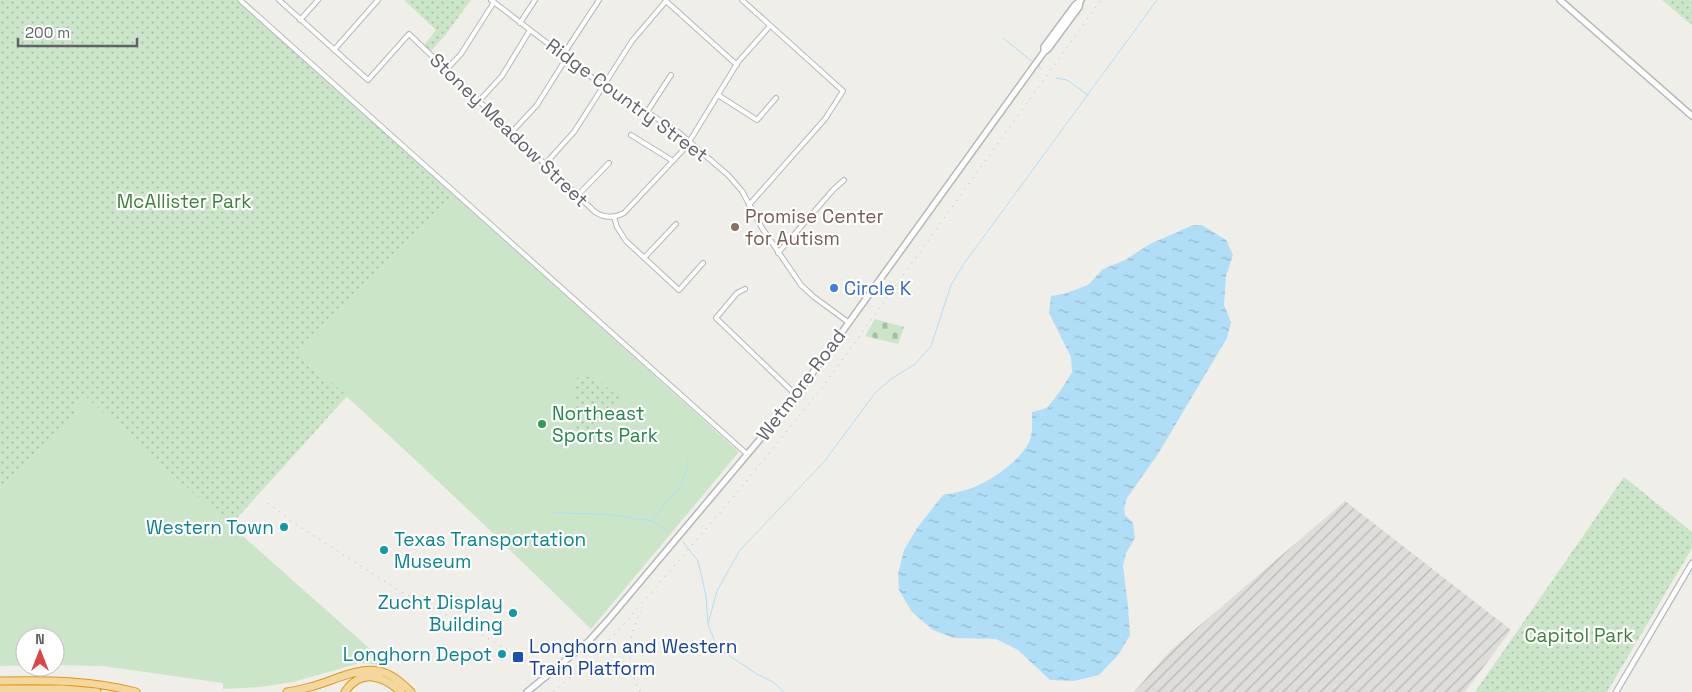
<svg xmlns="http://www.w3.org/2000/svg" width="1692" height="692" font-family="'Space Grotesk',sans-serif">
  <defs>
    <pattern id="industrial-furrows" width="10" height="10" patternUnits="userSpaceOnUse" patternTransform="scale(1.25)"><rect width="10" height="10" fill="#dfddda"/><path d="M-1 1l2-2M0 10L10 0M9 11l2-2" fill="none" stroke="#b8b7b5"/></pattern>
    <pattern id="cemetery-stones" width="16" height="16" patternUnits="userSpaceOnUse" patternTransform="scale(1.25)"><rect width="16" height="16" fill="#cae5c8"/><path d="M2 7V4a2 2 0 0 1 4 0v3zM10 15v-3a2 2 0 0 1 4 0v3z" fill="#a7bda6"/></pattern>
    <pattern id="park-dots" width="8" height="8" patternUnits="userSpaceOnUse" patternTransform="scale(1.25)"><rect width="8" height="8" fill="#cae5c8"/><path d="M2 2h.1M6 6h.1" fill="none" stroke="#a7bda6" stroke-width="1.8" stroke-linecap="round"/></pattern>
    <pattern id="water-ripples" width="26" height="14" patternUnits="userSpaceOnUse" patternTransform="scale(1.25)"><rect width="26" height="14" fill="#b1def7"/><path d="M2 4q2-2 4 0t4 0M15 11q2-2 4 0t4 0" fill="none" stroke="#93b8cc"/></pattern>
  </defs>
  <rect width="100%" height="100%" fill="#f0eee8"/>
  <path fill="url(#industrial-furrows)" d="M1345,501L1511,630L1465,692H1134L1171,650Z"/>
  <path fill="#cae5c8" d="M454,195L739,452L591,629C495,534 397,441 296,351Z
    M79,396H85L379,657L380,665L360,663L293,682L260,687L223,689V683L103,666L55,665V637H25V665L0,666V488L66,427L75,414Z"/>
  <path fill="url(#cemetery-stones)" d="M875,319L904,327L898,344L865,336Z"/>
  <path fill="url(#park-dots)" d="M0,0H238L454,195L296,351L347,396L230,526L85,396H79L75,414L66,427L0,488Z
    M404,0H471L446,34L431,51L424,45L436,30Z
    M1662,0H1692V25L1688,22Z
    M581,376L596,378L621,399L590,437H577L574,380Z
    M1624,477L1692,532V548L1607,692H1475Z"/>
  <path fill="url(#water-ripples)" d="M1193,225H1202L1226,240L1233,255L1226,276L1224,305L1231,322L1227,338L1158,454L1127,498L1124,508L1125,515L1133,523L1135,538L1126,553L1123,566L1128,606L1130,635L1119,654L1099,675L1074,681L1050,680L1018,650L996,639L954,638L933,630L912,612L899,590L898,574L904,550L917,528L943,495C949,494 956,493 962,491C984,486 1021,462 1030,440C1033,432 1032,420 1032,412L1047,408L1061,390L1072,372L1071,357L1049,313L1051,296L1064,294L1088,285L1103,269L1125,260L1150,244Z"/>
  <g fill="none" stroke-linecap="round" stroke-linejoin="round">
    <path stroke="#b1def7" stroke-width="1" d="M1003,38L1034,63
      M1037,65L1041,69
      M1056,78L1067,80L1088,95
      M552,513L604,514L653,521L667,531
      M653,520C668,495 685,492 688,460
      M683,542L698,561L706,596L708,623
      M784,692L773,682L757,674L725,653L716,645L708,624L717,591L740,550L824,462L875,393L891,379L915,364L931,346L951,285L963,265L1157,0"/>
    <g stroke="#b5b8bb" stroke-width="6">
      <path id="minor" d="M240,0L747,454
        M279,0L368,80L409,34L595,212C604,218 614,218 624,213L686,147L738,62L770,26
        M491,0L594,79L677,131L728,175L742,191L762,228L801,285L814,297L848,322
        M742,0L843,91L825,119L749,205
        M300,20L318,0
        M520,23L535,0
        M334,50L378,0
        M563,55L599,0
        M446,70L461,54L494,2
        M718,95L757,120L776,98
        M479,101L502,76L530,30
        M647,112L671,75
        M512,132L537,105L567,57
        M631,135L673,161
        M545,164L574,132L632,41L666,1L737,65
        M578,195L609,163
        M614,217L617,227L626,241L679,290L703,263
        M778,253L833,190L844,180
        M644,258L676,224
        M745,289L737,293L716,318L796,395"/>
    </g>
    <g stroke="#b5b8bb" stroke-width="7">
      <path id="tertiary" d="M1616,692L1692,563"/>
    </g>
    <g stroke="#b4b7bb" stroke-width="8">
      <path id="secondary" d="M1560,0L1692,116
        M1044,52V47L1075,5L1081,0
        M527,692L589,641L608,620L793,400L1044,52L1048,49L1079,7L1080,2"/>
    </g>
    <g stroke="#e29416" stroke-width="9">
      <path id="motorway" d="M0,681C46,680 91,680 136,692
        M0,689H63L97,692
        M287,692C294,691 302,689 310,687C330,682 358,667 378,671C391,673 402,683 411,692
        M345,692C361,668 383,676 401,692"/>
    </g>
    <use href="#minor" stroke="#fff" stroke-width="4"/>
    <use href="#tertiary" stroke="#fff" stroke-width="4.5"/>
    <use href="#secondary" stroke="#fff" stroke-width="5"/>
    <use href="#motorway" stroke="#f3d79c" stroke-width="7"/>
    <path stroke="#b6b7b7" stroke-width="1" stroke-dasharray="1 6" stroke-linecap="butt" d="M268,503L294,523L398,590L449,616L542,670
      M500,628L501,624
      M529,639L530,642
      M553,692L588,662L618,631L736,494L825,384L1101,0
      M640,692C626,665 627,637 641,611"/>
  </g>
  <circle fill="#8d6e63" stroke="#fff" stroke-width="2" cx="735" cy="227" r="5"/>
  <circle fill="#3f7fe0" stroke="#fff" stroke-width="2" cx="834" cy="288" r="5"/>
  <circle fill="#2e9e5b" stroke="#fff" stroke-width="2" cx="542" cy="424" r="5"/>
  <g fill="#0f9aa8" stroke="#fff" stroke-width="2">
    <circle cx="284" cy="527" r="5"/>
    <circle cx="384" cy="550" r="5"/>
    <circle cx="513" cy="613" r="5"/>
    <circle cx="502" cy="654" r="5"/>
  </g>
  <rect fill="#1a4fb4" stroke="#fff" stroke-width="2" x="512" y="651" width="12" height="12" rx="2.5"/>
  <g text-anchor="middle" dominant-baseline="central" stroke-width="4.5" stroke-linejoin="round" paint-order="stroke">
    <g font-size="19" fill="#5f6367" stroke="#fff">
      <text transform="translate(627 100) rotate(36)">Ridge Country Street</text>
      <text transform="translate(509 130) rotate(44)">Stoney Meadow Street</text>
      <text transform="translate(801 385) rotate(-53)">Wetmore Road</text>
    </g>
    <g font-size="19" fill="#3f803d" stroke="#fff">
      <text x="184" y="201">McAllister Park</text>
      <text x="1579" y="635">Capitol Park</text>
    </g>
    <g font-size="19" fill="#785e54" stroke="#fff" text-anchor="start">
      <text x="745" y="216">Promise Center<tspan x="745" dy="22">for Autism</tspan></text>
    </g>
    <g font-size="19" fill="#366cbe" stroke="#fff" text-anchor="start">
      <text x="844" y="288">Circle K</text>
    </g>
    <g font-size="19" fill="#27864d" stroke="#fff" text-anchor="start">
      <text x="552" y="413">Northeast<tspan x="552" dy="22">Sports Park</tspan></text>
    </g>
    <g font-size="19" fill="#0d838f" stroke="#fff" text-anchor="end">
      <text x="274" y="527">Western Town</text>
      <text x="394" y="539" text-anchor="start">Texas Transportation<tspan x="394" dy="22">Museum</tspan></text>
      <text x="503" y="602">Zucht Display<tspan x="503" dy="22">Building</tspan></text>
      <text x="492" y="654">Longhorn Depot</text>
    </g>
    <g font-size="19" fill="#164399" stroke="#fff" text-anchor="start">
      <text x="529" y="646">Longhorn and Western<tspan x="529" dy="22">Train Platform</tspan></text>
    </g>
  </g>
  <g transform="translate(40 652)"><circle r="24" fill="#ffffff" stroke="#bfc1c2"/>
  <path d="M0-4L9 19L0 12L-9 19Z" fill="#da4645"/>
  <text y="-8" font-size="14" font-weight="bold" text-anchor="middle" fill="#5f6367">N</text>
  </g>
  <path d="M18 38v8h119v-8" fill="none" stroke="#5f6367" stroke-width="2.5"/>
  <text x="25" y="38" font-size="15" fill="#5f6367" stroke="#ffffff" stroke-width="4" paint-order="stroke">200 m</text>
</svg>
